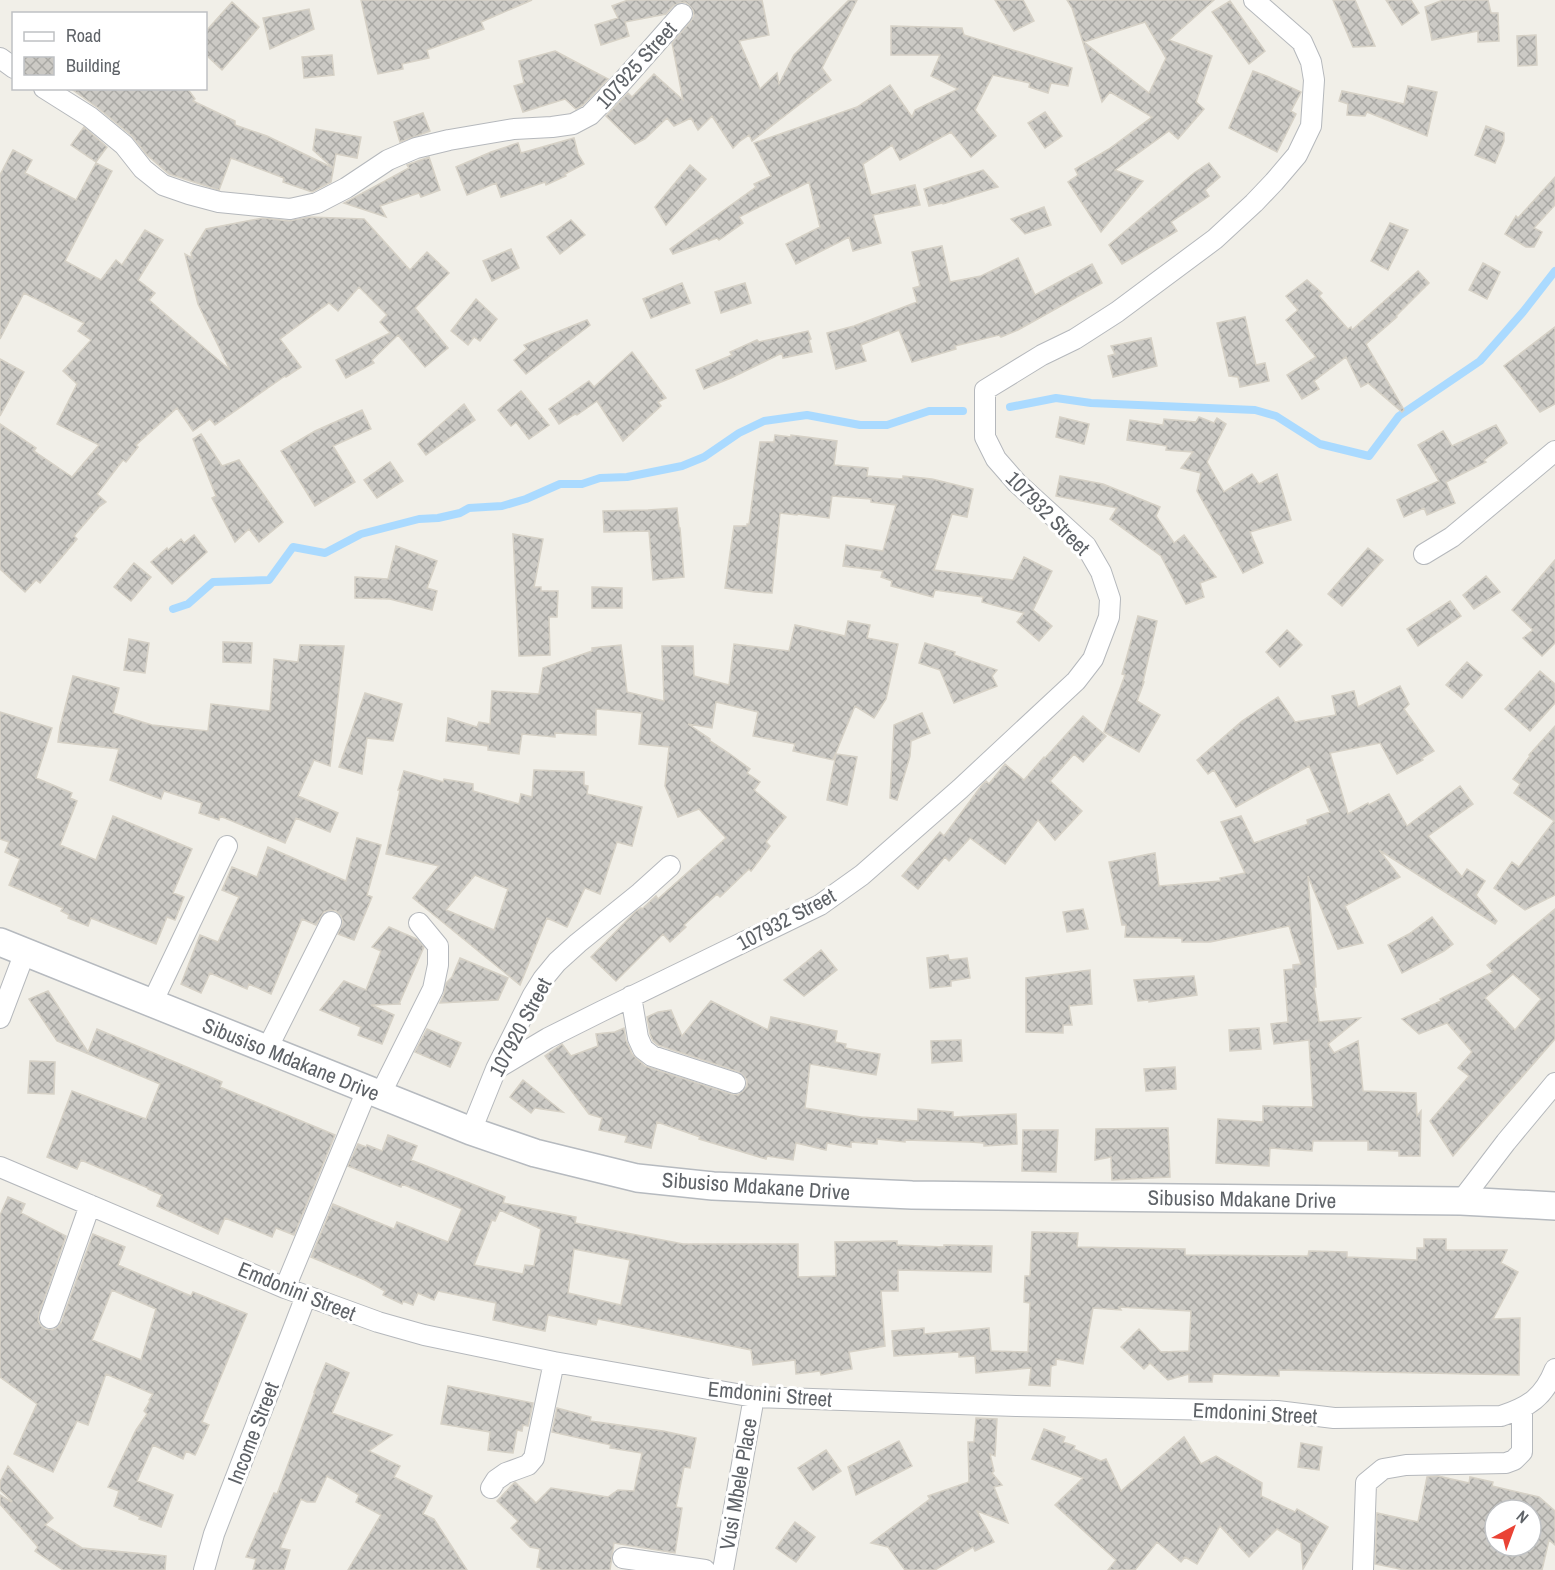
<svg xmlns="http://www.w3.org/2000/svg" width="1555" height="1570" font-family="'Archivo Narrow',sans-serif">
  <defs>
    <pattern id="building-cross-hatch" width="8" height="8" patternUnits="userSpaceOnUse" patternTransform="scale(1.5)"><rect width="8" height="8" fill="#cccac5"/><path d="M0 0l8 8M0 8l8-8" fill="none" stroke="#a9a8a4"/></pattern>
  </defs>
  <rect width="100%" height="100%" fill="#f1efe8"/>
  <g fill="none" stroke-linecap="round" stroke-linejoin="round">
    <path stroke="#aadaff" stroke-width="8" d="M1010,407L1056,398L1091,403L1255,410L1276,416L1320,444L1369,456L1399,416L1480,361L1523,312L1555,271
      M173,609L188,604L213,582L269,580L293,547L325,553L361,534L419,519L438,518L460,513L469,508L502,506L526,499L560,484H582L600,478L627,477L682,466L704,457L739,433L764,421L807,415L860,425H887L929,411H963"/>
  </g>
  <path fill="url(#building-cross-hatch)" stroke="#d6d1c6" stroke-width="1.5" fill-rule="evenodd" d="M361,0H532L481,22L484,29L427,50L429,58L402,64L403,69L378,74L374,60Z
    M628,0H762L769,35L739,41L760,89L777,73L779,84L794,55L849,0H857L822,68L831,80L752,141L749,135L739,142L733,148L712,116L698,130L691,118L674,126L667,118L645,139L635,144L606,116L628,93L632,97L654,74L683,100L672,43L691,21L694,16L693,10L689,5L685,2L679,3L673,6L666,14L625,22L629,36L601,45L595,25L618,18L612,6Z
    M995,0H1023L1034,21L1014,31Z
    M1067,0H1214L1169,40L1212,56L1196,102L1204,109L1178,139L1169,131L1115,170L1143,181L1101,232L1068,182L1078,175L1075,169L1109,149L1152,117L1110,92L1102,102L1072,8ZM1145,22L1166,58L1149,93L1084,42Z
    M1333,0H1355L1375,46L1353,47Z
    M1386,0H1411L1419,13L1402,25Z
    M1443,0H1488L1491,13H1498L1499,41L1478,42V31L1432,40L1425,7Z
    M1230,1L1265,51L1249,64L1212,12Z
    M232,2L259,27L222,70L206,55V31Z
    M309,9L314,29L270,49L263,18Z
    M891,26L962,28L964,35L1072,68L1068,86L1051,83L1048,93L1029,87L1030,83L993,75L975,110L996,136L971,157L951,132L900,160L892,145L863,164L871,195L915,185L920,205L873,215L881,243L853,251L849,237L796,264L786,244L820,227L809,182L739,217L743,223L719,240L717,238L673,254L670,249L756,187L754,184L771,176L754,143L857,107L890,85L912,117L915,110L958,89L931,76L940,55H891Z
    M1536,35L1537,65L1518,66L1517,36Z
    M555,51L608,79L583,105L576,109L565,99L523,112L514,86L524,83L519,61Z
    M332,55L334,75L304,78L302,57Z
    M1253,71L1269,77L1301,92L1291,111L1296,114L1277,152L1229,128Z
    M1408,86L1437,92L1427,136L1367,112L1365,116L1347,115L1348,104L1339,101L1342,91L1404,104Z
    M70,88H187L195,99L193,101L235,121V125L267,136L333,168L313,150L316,129L361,137L357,158L336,154L331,182L312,192L283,182L284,178L231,158L219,190L169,174L147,155L132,136L98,108Z
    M1045,112L1062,136L1045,148L1028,123Z
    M423,113L430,131L400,142L394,122Z
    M1486,126L1504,133V141L1495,163L1475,155Z
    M84,127L107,147L96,162L71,145Z
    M574,138L578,154L584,164L565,174L566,176L546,185L545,182L501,197L496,183L467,195L456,167L491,152L518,143L521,153Z
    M13,150L32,160L25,173L76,200L96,163L112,171L65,261L101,280L116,260L122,265L145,230L163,240L138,280L155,293L149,300L230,370L198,304L185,254L192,258L191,253L206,229L263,218L289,221L309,217L364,219L410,270L427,252L449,273L415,308L448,348L425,367L398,335L372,360L374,363L346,378L336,360L390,333L380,322L387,315L359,287L338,311L329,303L280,339L301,367L286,377L285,376L215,425L210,419L193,431L177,408L136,445L138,447L126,462L123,460L97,494L106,502L99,507L74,536L77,539L40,583L36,580L25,592L0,569V424L36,448L34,451L72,477L99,445L57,424L77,384L63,371L91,340L78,331L84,323L24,293L0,339V175Z
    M429,157L440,190L421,197L419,193L380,206L386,217L344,203L409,168L407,165Z
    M1209,163L1220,177L1205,190L1209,196L1171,222L1177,231L1122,264L1109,245L1194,173Z
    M690,165L706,179L666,225L655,207Z
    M983,170L998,187L943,204L942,203L929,206L924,189Z
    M1555,177V205L1534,228L1542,232L1534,247H1526L1505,234L1516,216L1518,218Z
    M1044,207L1051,225L1025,234L1011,219Z
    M571,220L585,235L560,254L547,237Z
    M1390,223L1408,230L1388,270L1371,261Z
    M942,246L950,282L981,276L1018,258L1035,295L1092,264L1102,283L1018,330L1001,337L999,335L955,346L956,349L912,362L899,330L861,345L866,361L836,369L827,333L854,326L917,302L913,288L920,286L912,252Z
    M511,249L519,268L492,281L483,261Z
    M1483,263L1500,272L1487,299L1469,290Z
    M1418,271L1429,283L1396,316L1397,317L1366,344L1404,410L1402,412L1368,383L1361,387L1346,357L1314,381L1319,389L1302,399L1287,375L1316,357L1286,320L1298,310L1286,296L1307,280L1322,293L1319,296L1348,329L1351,327L1352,330Z
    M682,283L690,303L651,318L643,299Z
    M745,283L751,303L721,313L715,292Z
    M476,299L497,319L480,341L474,337L468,345L451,331Z
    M1245,317L1256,365L1265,363L1269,381L1240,387L1238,377L1229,376L1217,323Z
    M587,320L590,325L526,374L514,360L527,349L524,345Z
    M1555,327V404L1540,412L1504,366Z
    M808,331L811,339L809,340L812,352L783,358L782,353L731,378L704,389L696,370L732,355L730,352L757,340L759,342Z
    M1151,338L1157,366L1113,377L1108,356L1115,354L1111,346Z
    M632,352L666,398L658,402L661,406L623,441L597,401L577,415L575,414L559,424L549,409L589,381L594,387Z
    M0,359L24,372L0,416Z
    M521,391L549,425L529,439L516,422L511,426L498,410Z
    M464,404L475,420L426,455L418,444Z
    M362,410L371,429L333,446L355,482L315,506L281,451L315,431Z
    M1060,417L1089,424L1084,444L1056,437Z
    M1199,417L1214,423L1217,418L1226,424L1207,462L1224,492L1252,474L1259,484L1277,474L1291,520L1250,532L1263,563L1243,573L1197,491L1201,473L1181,468L1193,452L1166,450L1167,446L1127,440L1130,420L1163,425L1164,419L1196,422Z
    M1496,425L1507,443L1484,460L1486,462L1446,482L1455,503L1427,515L1424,508L1404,517L1397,500L1439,481L1418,445L1443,431L1452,446Z
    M201,434L222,466L239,460L283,522L259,542L249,529L235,542L212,498L216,496L193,439Z
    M775,435L791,437V435L837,441L834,465L868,468L867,476L903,479V476L932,479L973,489L967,517L952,514L934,570L1013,580L1024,557L1052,571L1033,610L1052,626L1039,641L1017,622L1024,613L982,602L983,597L935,590L933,597L891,586L892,581L881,577L883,571L843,566L846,545L883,551L896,505L871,502V499L832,496L829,518L798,514L797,515L780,513L772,593L755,592L725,588L734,526H747V524H749L760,442H774Z
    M390,462L403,481L377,498L364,480Z
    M1060,476L1103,484L1160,507L1156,516L1174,543L1184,535L1216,577L1200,583L1204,597L1186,604L1161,556L1110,519L1117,508L1056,496Z
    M677,508L679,528H680L684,577L653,580L649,531L604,532L603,511L648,510Z
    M513,534L543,539L534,587H541V591H558L557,617H549L550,655L519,656Z
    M194,535L207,552L172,584L151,562L167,548L168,550L181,539L184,543Z
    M396,546L437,561L427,588L437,591L432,610L390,599L355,598V577L388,579Z
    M1368,548L1383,560L1342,606L1328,594Z
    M1555,560V643L1542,656L1523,638L1533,630L1512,610Z
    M134,563L151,577L131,601L114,587Z
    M1486,576L1500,592L1474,609L1463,595Z
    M592,587L622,588V608H592Z
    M1450,601L1461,616L1418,646L1407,629Z
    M1138,616L1157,621L1143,682H1144L1137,701L1160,715L1139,752L1104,732L1125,675L1122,674Z
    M848,621L870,625L867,638L898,644L886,699L874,718L855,706L833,760L793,751L795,744L753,736L758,712L716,702L712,728L688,724L710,739V741L730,754L750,769L747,773L760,782L754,790L786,817L766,842L770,846L751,871L749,869L720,897L717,894L684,925L686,927L670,942L663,934L616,981L591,957L636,911L641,908L642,909L656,896L658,899L726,838L699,809L678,817L665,786L669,747L639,744L642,713L596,709V735L555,733V737L522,734L519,754L488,750V746L446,741L448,718L477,727L479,722L490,724L492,691L539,694L543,668L592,651V648L621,645L627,692L664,701L662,646H693L694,676L729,685L734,644L789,651L795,625L845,636Z
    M1287,630L1302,645L1280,667L1266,652Z
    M129,639L149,643L145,673L124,670Z
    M223,642L252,643L251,663L223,662Z
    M925,643L955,652L954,655L997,670L992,676L997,686L954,703L940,670L919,663Z
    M300,645L344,646L330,766L314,760L298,796L338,813L330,832L296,818L285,843L220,816L219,820L199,813L202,803L164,791L161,799L110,780L119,749L58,742L60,727L73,676L119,688L113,713L152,725L208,731L211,704L270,711L274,659L298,662Z
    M1467,662L1482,675L1462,698L1446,685Z
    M1540,671L1555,684V703L1530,731L1505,709Z
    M1400,686L1409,704L1404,709L1434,751L1422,758L1423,760L1397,774L1380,743L1330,753L1348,814L1368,803L1369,805L1389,794L1407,826L1460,786L1473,804L1428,836L1462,877L1467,869L1485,881L1476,895L1497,921L1495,924L1379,850L1400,877L1345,906L1363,943L1338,949L1308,876L1316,987H1314L1319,1022L1360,1018L1328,1044L1334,1053L1358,1041L1363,1091L1416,1093L1417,1116L1421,1111L1420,1156H1399V1151L1368,1150V1141H1313L1312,1151L1270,1148L1269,1166L1216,1163L1218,1119L1263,1122V1106L1313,1107L1309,1040L1274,1044L1271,1024L1288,1022L1284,970L1293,969V965L1301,964L1289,926L1210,942H1182V938L1125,937L1126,925H1122L1109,862L1155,853L1159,886L1221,881L1220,878L1245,873L1221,822L1241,816L1254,843L1308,824L1307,820L1330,812L1309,766L1236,807L1214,770L1208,774L1197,760L1242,721L1278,697L1295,722L1336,715L1332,696L1354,691L1358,707Z
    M365,693L402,704L393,741L367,738L362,774L339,767Z
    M0,712L52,728L36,778L72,793L70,798L77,801L60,845L96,860L113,816L192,849L173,893L184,897L175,920L167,917L156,944L91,918L88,926L68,918L69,915L61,911L63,908L9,885L20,859L5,852L9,842L0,839Z
    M922,713L930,733L911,741L910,756L897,800L890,798L894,725Z
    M1083,716L1106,736L1083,762L1074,754L1050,781L1082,811L1055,840L1038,820L1005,864L970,838L949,861L945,857L918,889L902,876L940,832L944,836L982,785L986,781L989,784L1005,764L1024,780L1044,757L1045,758Z
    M1555,726V895L1525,910L1494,888L1512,862L1519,867L1554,821L1514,793L1520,784L1513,779L1530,756L1529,755Z
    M836,754L857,757L847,805L827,800Z
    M534,770L584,772V785L588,786L587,794L642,807L632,846L617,842L600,894L585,888L567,927L547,918L520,985L413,898L439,866L386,854L400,790H398L404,771L443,782L444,779L473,784V791L519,804L521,794L532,797ZM475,875L508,889L494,930L446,910Z
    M357,838L381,845L367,895L372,897L354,940L338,934L343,922L341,916L336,911L330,910L324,912L316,925L302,919L271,994L249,984L247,989L210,973L201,993L181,984L200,935L218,942L239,897L222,890L232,867L257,877L268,847L346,881Z
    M1083,909L1088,929L1067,932L1063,912Z
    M1555,909V1039L1453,1156L1430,1121L1469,1076L1458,1068L1472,1052L1447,1023L1419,1034L1402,1019L1441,1001L1440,999L1493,972L1487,965ZM1513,974L1541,999L1515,1030L1485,998Z
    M1432,917L1453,944L1444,951L1402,973L1388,945L1409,934Z
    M389,927L417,939L424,947L399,1004H401L371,1005L394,1015L382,1044L358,1035L361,1027L320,1010L344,981L366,990L381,951L372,947Z
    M821,950L837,970L804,996L784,980Z
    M948,955L949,960L967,958L970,978L951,981V986L930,988L927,958Z
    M460,958L508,978L498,1000L440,1003L444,994L446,983L452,977Z
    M1090,970L1092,1004L1069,1006L1072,1025H1063V1033L1026,1032V978Z
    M1194,976L1197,995L1149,1002V1000L1138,1001L1134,980Z
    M48,991L88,1052L97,1029L222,1082L220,1087L335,1135L294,1235L276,1228L272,1237L225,1218L218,1234L157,1206L162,1195L148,1189V1188L81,1160L77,1169L47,1157L72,1091L146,1119L160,1084L57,1041L29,999Z
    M711,1001L768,1030L771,1017L837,1031L835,1042L846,1044L845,1048L880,1054L876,1075L810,1064L805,1108L861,1117L918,1121V1109L953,1112V1117L1016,1114L1017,1144L984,1146V1143L970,1142L905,1140V1142L877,1139V1144L851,1142V1147L827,1143L826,1150L796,1143L793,1160L767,1156L766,1159L699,1139L700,1137L657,1122L651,1148L625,1142L627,1136L599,1130L602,1118L589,1114L545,1056L562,1044L571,1056L598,1046L596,1034L615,1032L624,1028L626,1040L632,1054L645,1066L731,1094L738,1095L743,1091L747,1086V1080L743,1075L739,1072L658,1045L653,1041L650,1034L647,1017L658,1012L671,1010L682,1036Z
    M1259,1028L1261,1049L1230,1051L1229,1030Z
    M427,1029L461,1043L450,1067L415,1052Z
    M961,1040L962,1061L932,1063L931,1041Z
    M30,1061L55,1062L54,1094L28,1093Z
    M1175,1067L1176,1089L1146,1091L1144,1069Z
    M523,1080L563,1112L535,1108L531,1113L510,1097Z
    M1168,1128L1170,1177L1112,1180L1111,1157L1095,1160L1096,1129Z
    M1023,1130H1058L1056,1172L1022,1171Z
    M388,1135L417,1146L411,1160L505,1197L503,1203L576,1217L575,1223L683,1244H798V1277L836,1276L835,1242L897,1241V1245L944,1247V1245L992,1246L991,1272L898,1270V1291H881L885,1346L849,1352L852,1369L821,1375L820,1371L796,1374L795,1360L753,1365L751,1350L598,1319L596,1325L548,1315L545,1331L493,1320L496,1303L438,1291L434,1300L418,1293L413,1305L403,1301L402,1304L383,1295L385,1291L365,1280L311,1257L333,1204L394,1229L397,1222L448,1242L462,1209L402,1184L401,1187L348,1166L358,1144L366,1147L367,1145L382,1151ZM500,1210L541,1229L534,1266L525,1265L523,1274L474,1265L492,1220L495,1221ZM574,1249L630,1260L621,1305L568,1293Z
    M8,1197L25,1204L21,1213L66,1236L39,1314L38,1321L41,1326L45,1329L53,1330L58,1327L61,1323L93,1234L125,1247L118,1265L191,1296L193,1292L247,1314L202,1422L209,1425L195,1455L186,1451L183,1459L153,1445L137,1481L173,1495L161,1527L139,1519L140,1517L114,1506L119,1491L108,1487L136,1430L147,1414L144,1411L150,1401L149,1400L153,1394L106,1374L88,1425L77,1421L53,1472L14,1454L37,1404L0,1377V1215ZM112,1290L156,1309L141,1360L92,1340Z
    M1032,1232L1078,1233L1077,1247L1185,1249V1255L1308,1256L1309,1251L1347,1252V1257L1417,1260V1248H1424V1239H1446V1250H1507L1501,1263L1518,1272L1493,1319L1520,1318L1519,1375L1279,1370V1376L1213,1374L1212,1382H1189V1374L1168,1380L1150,1363L1144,1369L1121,1347L1139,1329L1161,1352L1189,1351L1191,1311L1119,1307L1121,1310L1093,1308L1083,1364L1056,1359V1365L1051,1366L1050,1386L1029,1385L1031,1368L976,1373L975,1356L959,1357V1352L894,1356L892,1331L924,1328V1334L989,1328L991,1351L1028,1352L1030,1303L1024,1302L1025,1276H1030Z
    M326,1363L349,1373L332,1413L392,1435L369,1451L400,1466L394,1477L432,1496L423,1514L434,1519L467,1570H348L381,1515L356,1502L359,1495L327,1476L315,1502H307L301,1499L280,1548L290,1550L284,1570H253L256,1559L246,1557L274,1493L277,1494L315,1392H314Z
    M448,1386L533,1403L528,1426L523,1425L522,1431L517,1430L513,1453L488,1450L490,1432L441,1424Z
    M557,1408L591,1417L590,1421L663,1431L696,1438L690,1468L684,1467L676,1507L682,1508L675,1553L614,1543L610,1570H541V1568L537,1567L540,1549L530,1547L511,1528L518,1521L497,1501L515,1482L536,1503L551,1488L608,1497L618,1490L634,1491L642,1453L610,1448L611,1445L552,1432Z
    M976,1418L997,1419L995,1456L990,1454L994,1471L992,1473L1002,1485L994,1487L1008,1523L977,1511L994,1542L975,1551L973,1547L935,1570H905L888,1547L871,1543L930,1499L928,1496L969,1482L968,1442H974Z
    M1044,1429L1065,1437L1063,1442L1075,1446L1074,1449L1101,1461L1106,1459L1121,1491L1184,1437L1201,1464L1216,1456L1262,1483L1261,1496L1295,1512L1297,1509L1328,1527L1303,1569L1301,1543L1277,1529L1249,1557L1220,1526L1197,1564L1185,1557L1181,1562L1157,1542L1135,1570H1108L1116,1560L1055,1505L1083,1478L1032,1459Z
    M899,1441L912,1466L856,1495L848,1467Z
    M1301,1443L1322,1447L1319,1470L1298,1467Z
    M826,1450L841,1471L813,1490L798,1468Z
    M8,1466L53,1518L45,1525L82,1548L166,1556L165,1570H63L35,1551L38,1547L0,1504V1495L11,1502L12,1501L0,1490V1482Z
    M1438,1476L1469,1483L1470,1477L1493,1482L1492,1486L1539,1497L1555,1511V1545L1549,1540L1542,1570H1405L1375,1564L1377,1513L1418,1522L1427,1477ZM1495,1510H1531V1546H1495Z
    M795,1522L815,1537L796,1562L776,1548Z"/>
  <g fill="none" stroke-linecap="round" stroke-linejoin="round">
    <g stroke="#b5b8bc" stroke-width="22">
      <path id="street" d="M0,58L14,68
        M44,88L90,117L124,145L143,169L163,185L189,194L219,202L290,209L317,203L346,188L388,160L416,148L449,140L514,129L552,127L573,124L590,115L621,83L682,14
        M1424,554L1452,537L1555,451
        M631,996L638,1038L643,1049L652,1056L735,1083
        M152,1003L227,846
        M0,1018L25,952
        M267,1049L331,922
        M496,1069L548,1038L602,1011L820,905L862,875L960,789L1076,681L1093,659L1109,617L1110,599L1101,572L1086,546L1017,483L996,459L985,437V390L1042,355L1075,339L1117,312L1215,239L1254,203L1274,182L1297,155L1311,126L1314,80L1311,62L1302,42L1254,0
        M380,1095L433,989L438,965V946L419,923
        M471,1131L496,1069L533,995L543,979L557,962L578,943L640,893L670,866
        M0,1167L285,1288L378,1322L424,1335L554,1362L754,1397L1016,1406L1277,1411L1334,1418L1501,1416C1529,1407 1544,1397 1555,1369
        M1461,1201L1506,1142L1555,1083
        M285,1288L367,1090
        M50,1318L90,1205
        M491,1488L496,1480L506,1473L528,1465L534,1458L554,1362
        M623,1558L705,1570
        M204,1570L214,1534L306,1296
        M723,1570L754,1397
        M1363,1570L1366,1483L1383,1469L1406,1465L1506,1463L1514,1460L1522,1452V1409"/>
    </g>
    <g stroke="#b6babf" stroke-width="30">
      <path id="secondary" d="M0,942L471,1131L535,1153L637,1178L713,1186L912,1195L1461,1201L1555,1206"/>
    </g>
    <use href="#street" stroke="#fff" stroke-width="20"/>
    <use href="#secondary" stroke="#fff" stroke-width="27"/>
  </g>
  <g text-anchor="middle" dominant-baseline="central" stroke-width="6" stroke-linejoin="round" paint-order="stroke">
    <g font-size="21" fill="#5f6368" stroke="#fff">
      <text transform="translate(636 65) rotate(-48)">107925 Street</text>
      <text transform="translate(1048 513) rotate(45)">107932 Street</text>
      <text transform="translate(786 919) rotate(-28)">107932 Street</text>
      <text transform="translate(520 1027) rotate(-62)">107920 Street</text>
      <text transform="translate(291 1059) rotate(22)">Sibusiso Mdakane Drive</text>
      <text transform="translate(756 1186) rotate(4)">Sibusiso Mdakane Drive</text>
      <text transform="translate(1242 1199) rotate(1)">Sibusiso Mdakane Drive</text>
      <text transform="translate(297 1291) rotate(22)">Emdonini Street</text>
      <text transform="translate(770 1394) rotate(5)">Emdonini Street</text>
      <text transform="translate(1255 1413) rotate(3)">Emdonini Street</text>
      <text transform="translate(253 1433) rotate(-69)">Income Street</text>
      <text transform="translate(738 1484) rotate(-80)">Vusi Mbele Place</text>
    </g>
  </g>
  <rect x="12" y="12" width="195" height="78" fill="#ffffff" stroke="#bfc1c3" stroke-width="1.5"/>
  <rect x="24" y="32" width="30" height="9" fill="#ffffff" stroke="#bfc1c3" stroke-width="1.5"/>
  <text x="66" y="42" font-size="18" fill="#5f6368">Road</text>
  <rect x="24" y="57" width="30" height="18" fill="url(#building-cross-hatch)" stroke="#bfc1c3" stroke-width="1.5"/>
  <text x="66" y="72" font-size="18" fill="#5f6368">Building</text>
  <g transform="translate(1513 1528) rotate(41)"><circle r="28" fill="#ffffff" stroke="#bfc1c3" stroke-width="1.5"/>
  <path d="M0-4.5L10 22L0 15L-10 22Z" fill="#ea4335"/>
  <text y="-9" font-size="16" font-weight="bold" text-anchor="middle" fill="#5f6368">N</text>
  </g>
</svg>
